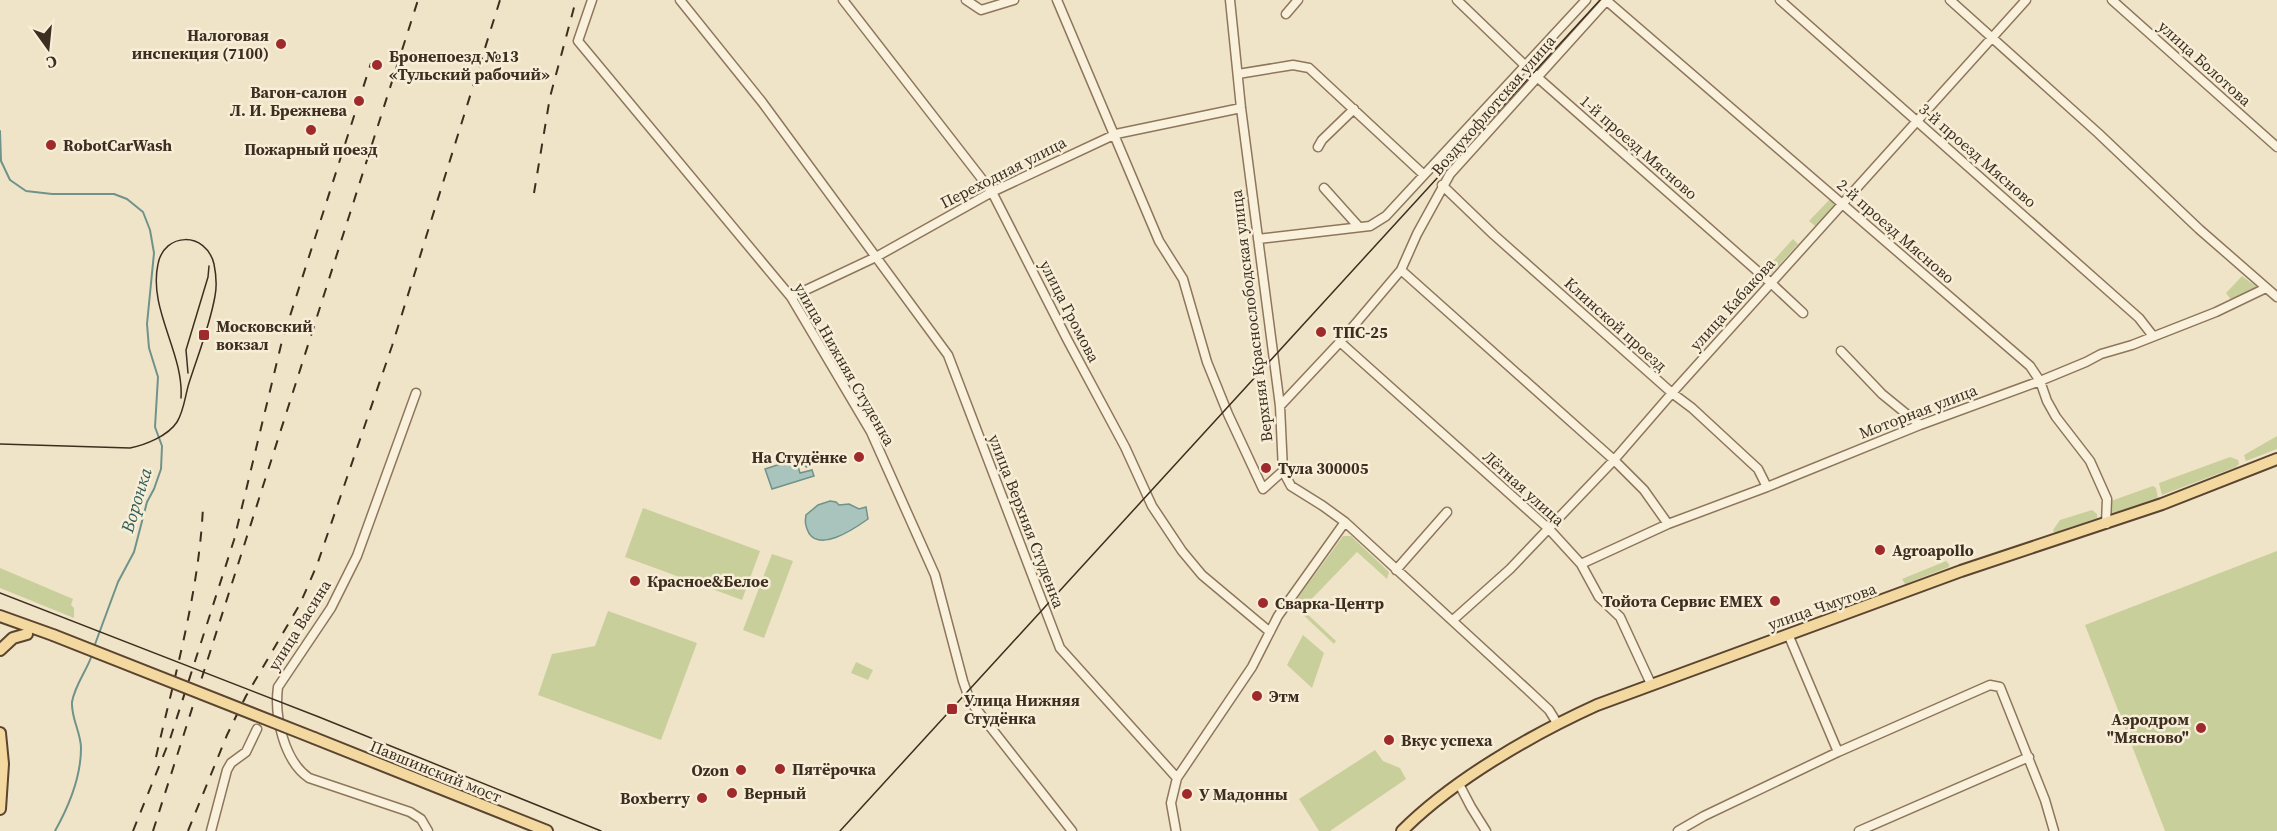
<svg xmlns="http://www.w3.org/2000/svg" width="2277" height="831" font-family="'Source Serif 4',serif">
  <rect width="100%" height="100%" fill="#f0e4c8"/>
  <path fill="#c9cf9b" d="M1831,198L1836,204L1815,226L1809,221Z
    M1793,239L1798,244L1770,275L1765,270Z
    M2242,276L2258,288L2232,301L2226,293Z
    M2277,436V449L2246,461L2244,455Z
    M2230,457L2238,460L2239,464L2236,467L2162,495L2159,483Z
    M2153,486L2156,488L2158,498L2110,515L2111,501Z
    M643,508L760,551L742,600L625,557Z
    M2092,510L2097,514V518L2054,533L2053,530L2060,520Z
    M1343,536H1351L1389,572L1387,579L1357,552L1302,609L1336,641L1334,644L1296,608L1294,603Z
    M2277,551V831H2165L2085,625Z
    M772,554L793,561L764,638L743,630Z
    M1946,561L1949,564V567L1905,584L1902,579Z
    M0,568L73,599L71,605L74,608V618L0,588Z
    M1872,591V595L1870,597L1823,613L1821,607Z
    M608,611L697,643L661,740L538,695L552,654L595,646Z
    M1303,635L1324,653L1312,688L1287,665Z
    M856,662L873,670L868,680L851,673Z
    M1375,750L1383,761L1400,768L1406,779L1330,831H1319L1299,799Z"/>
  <path fill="#a9c4bc" stroke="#6f938a" stroke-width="1.5" d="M805,456L809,458L811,466L806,467L804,464L798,466L800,473L812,470L814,476L772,489L765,469Z
    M830,501L836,502L839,505L849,504L859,509L866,507L868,519C854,529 816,555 807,529C805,523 805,521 806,515L818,505Z"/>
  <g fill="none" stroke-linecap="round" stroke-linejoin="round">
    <path stroke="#6f938a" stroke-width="2" d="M0,131L1,161L10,180L26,191L52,194H114L127,199L143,212L150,230L154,253L147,324L149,348L158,377L155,427L162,446L161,469L154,489L147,502L134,552L118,582L94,647
      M55,831C69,806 81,777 81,748C81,733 71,718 72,702C75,685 86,672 92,655"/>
    <g stroke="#8d765c" stroke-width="11">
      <path id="minor" d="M592,0L578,41L791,297L871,432L935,575L963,681L970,701L1072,831
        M680,0L762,102L948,355L1060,648L1177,778
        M843,0L992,192L1067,339L1125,447L1152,506L1182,551L1202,575L1270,632
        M966,0L981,10L1014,0
        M1057,0L1159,241L1183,279L1207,362L1228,414L1263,489L1283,471
        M1230,0L1241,108L1280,406L1283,471L1291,486L1323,506L1345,522L1531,693L1549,710L1557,723
        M1457,0L1537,77L1772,284L1803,313
        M1780,0L2139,318L2153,336
        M1950,0L2098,133L2199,229L2277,297
        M2112,0L2277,147
        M1607,1L2030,366L2040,381L2047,401L2056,417L2090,461L2107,499L2106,524
        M1286,14L1298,0
        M1238,74L1293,65L1309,68L1424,175
        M1318,147L1322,140L1354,109
        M1442,185L1494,235L1672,393L1692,408L1758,469L1767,487
        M1324,188L1359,227
        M1258,239L1370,226L1386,216L1586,0
        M1401,270L1614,460L1644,490L1668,524
        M791,297L876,257L992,192L1116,134L1241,108
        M1340,342L1549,529L1581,564L1599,597L1620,617L1651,684
        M1841,351L1882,394L1920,425
        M416,393L357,556L331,608L278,687C274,716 284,761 309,778L410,812L421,819L428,831
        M1280,406L1340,342L1401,270L1417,234L1450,174L1607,0
        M1581,564L1668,524L1767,487L1920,425L2040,381L2086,362L2101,354L2132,345L2216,312L2266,288
        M1396,570L1447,512
        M1453,620L1510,569L1614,460L1672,393L2026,0
        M1788,634L1838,752
        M1459,784L1471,807L1486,831
        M211,831L227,770L231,763L246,752L257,729
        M1176,831L1171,803L1177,778L1252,667L1278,616L1345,522
        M1678,831L1704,816L1838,752L1990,685L2000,687L2045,800L2054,831
        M1859,831L2029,757"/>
    </g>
    <g stroke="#5b4430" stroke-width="14">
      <path id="major" d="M0,616L53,635
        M0,650L13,638L27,634
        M0,733L3,764L0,809
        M314,738L547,831
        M1402,831C1453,780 1531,735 1597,705L1961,571L2162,504L2277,459"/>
    </g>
    <use href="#minor" stroke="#faf1dc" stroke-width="8"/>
    <use href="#major" stroke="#f3d9a0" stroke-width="10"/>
    <path stroke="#3d2e20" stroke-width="1.5" d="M188,373L186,350L208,277L209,266
      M0,444L130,448C145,445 168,436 177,422C184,411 185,396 189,383C198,355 210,325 215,296C217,286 216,274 214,264C206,231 164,232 158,264C148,309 184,353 181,398
      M0,593L319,717L601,831
      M840,831L1600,0"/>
    <path stroke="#3d2e20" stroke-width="2" stroke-dasharray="10 10" stroke-linecap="butt" d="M534,193L550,97L576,0
      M156,757C175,674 199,592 203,507
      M133,831L170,739L234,540L282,341L371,63
      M153,831L418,0
      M188,831L227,735L246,696L300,604L317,565L392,346L500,0"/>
    <g stroke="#5b4430" stroke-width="14" stroke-linecap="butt">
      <path id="major-bridge" d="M53,635L314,738"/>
    </g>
    <use href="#major-bridge" stroke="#f3d9a0" stroke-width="10"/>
  </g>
  <g fill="#9e2a2b" stroke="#f7eed8" stroke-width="2">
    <circle cx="281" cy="44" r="6"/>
    <circle cx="377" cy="65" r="6"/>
    <circle cx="359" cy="101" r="6"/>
    <circle cx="311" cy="130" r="6"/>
    <circle cx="51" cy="145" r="6"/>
    <circle cx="1321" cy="332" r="6"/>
    <rect x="198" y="329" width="12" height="12" rx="3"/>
    <circle cx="859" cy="457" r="6"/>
    <circle cx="1266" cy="468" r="6"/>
    <circle cx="1880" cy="550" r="6"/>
    <circle cx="635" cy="581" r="6"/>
    <circle cx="1775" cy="601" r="6"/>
    <circle cx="1263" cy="603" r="6"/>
    <circle cx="1257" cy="696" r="6"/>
    <rect x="946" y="703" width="12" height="12" rx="3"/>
    <circle cx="2201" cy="728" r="6"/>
    <circle cx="1389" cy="740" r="6"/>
    <circle cx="780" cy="769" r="6"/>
    <circle cx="741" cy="770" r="6"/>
    <circle cx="732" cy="793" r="6"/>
    <circle cx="1187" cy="794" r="6"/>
    <circle cx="702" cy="798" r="6"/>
  </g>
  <g text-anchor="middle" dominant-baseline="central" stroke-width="5" stroke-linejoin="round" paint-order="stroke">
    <g font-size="16" font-weight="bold" fill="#3d2e20" stroke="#f7eed8" text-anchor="start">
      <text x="269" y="35" text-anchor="end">Налоговая<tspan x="269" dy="18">инспекция (7100)</tspan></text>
      <text x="389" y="56">Бронепоезд №13<tspan x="389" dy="18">«Тульский рабочий»</tspan></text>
      <text x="347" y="92" text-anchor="end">Вагон-салон<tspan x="347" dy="18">Л. И. Брежнева</tspan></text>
      <text x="63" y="145">RobotCarWash</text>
      <text x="311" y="149" text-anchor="middle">Пожарный поезд</text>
      <text x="216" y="326">Московский<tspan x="216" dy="18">вокзал</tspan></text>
      <text x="1333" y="332">ТПС-25</text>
      <text x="847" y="457" text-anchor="end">На Студёнке</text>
      <text x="1278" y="468">Тула 300005</text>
      <text x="1892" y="550">Agroapollo</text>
      <text x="647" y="581">Красное&amp;Белое</text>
      <text x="1763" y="601" text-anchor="end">Тойота Сервис EMEX</text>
      <text x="1275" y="603">Сварка-Центр</text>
      <text x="1269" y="696">Этм</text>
      <text x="964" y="700">Улица Нижняя<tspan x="964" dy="18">Студёнка</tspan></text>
      <text x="2189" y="719" text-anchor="end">Аэродром<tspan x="2189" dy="18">"Мясново"</tspan></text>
      <text x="1401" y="740">Вкус успеха</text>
      <text x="792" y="769">Пятёрочка</text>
      <text x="729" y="770" text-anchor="end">Ozon</text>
      <text x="744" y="793">Верный</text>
      <text x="1199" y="794">У Мадонны</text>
      <text x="690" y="798" text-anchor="end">Boxberry</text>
    </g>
    <g font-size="16" fill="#3d2e20" stroke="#f7eed8">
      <text transform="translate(2205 63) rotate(42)">улица Болотова</text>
      <text transform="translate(1493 105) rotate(-49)">Воздухофлотская улица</text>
      <text transform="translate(1639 147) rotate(41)">1-й проезд Мясново</text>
      <text transform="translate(1978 155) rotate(41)">3-й проезд Мясново</text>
      <text transform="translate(1003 172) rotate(-27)">Переходная улица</text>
      <text transform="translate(1896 231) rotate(41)">2-й проезд Мясново</text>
      <text transform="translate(1732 304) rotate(-48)">улица Кабакова</text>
      <text transform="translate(1070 311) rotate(63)">улица Громова</text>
      <text transform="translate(1251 316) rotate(-97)">Верхняя Краснослободская улица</text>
      <text transform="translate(1616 324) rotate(42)">Клинской проезд</text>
      <text transform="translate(845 364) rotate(60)">улица Нижняя Cтуденкa</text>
      <text transform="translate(1918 411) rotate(-21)">Моторная улица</text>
      <text transform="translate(1524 488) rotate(42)">Лётная улица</text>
      <text transform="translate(1027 521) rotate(69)">улица Верхняя Студенка</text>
      <text transform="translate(1822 606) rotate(-19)">улица Чмутова</text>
      <text transform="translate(299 625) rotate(-58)">улица Васина</text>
      <text transform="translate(436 771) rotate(22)">Павшинский мост</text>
    </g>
    <g font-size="18" font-style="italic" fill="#2f5d5a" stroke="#f7eed8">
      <text transform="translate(136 500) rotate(-73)">Воронка</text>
    </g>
  </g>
  <g transform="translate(48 48) rotate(165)" stroke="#f7eed8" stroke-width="4.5" paint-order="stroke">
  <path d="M0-4.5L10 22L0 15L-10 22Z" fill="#3d2e20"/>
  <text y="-9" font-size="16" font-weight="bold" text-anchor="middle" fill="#3d2e20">С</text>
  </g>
</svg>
